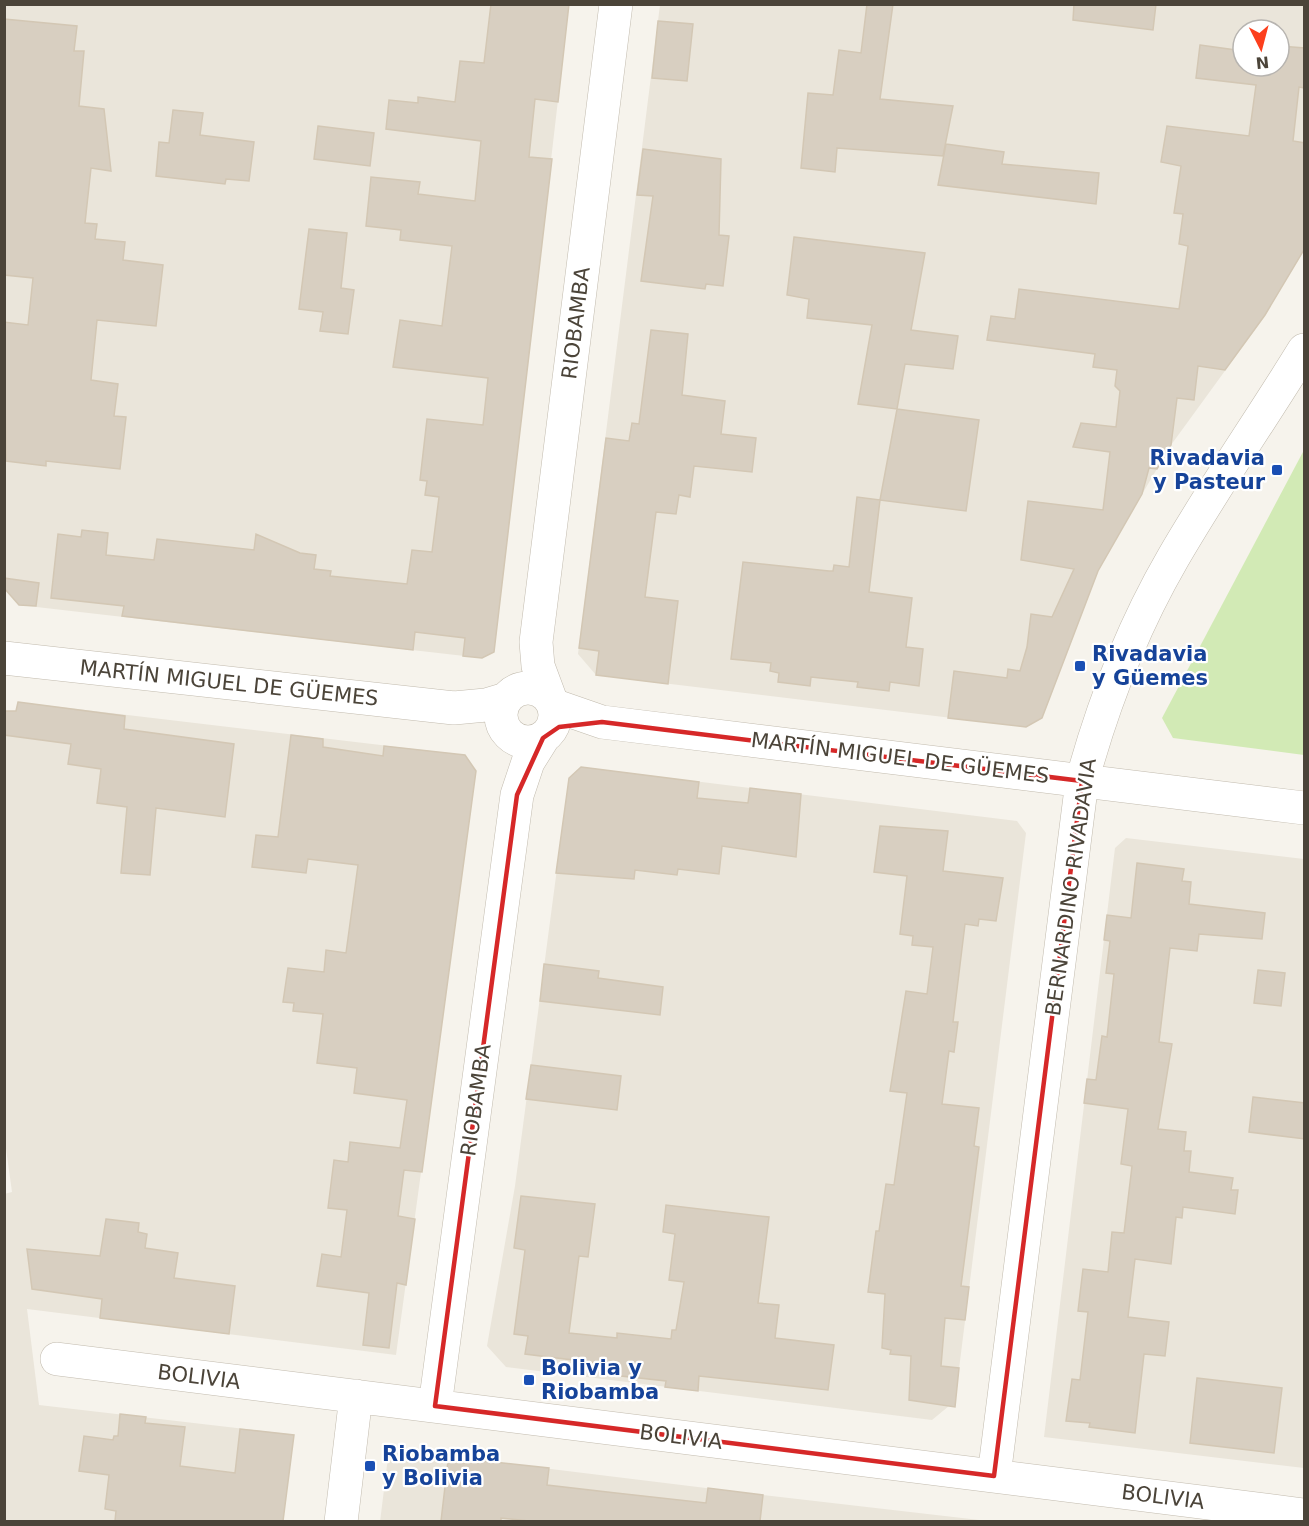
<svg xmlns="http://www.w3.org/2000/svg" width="1309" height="1526" font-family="'DejaVu Sans',sans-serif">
  <rect width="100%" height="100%" fill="#f6f3ec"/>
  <path fill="#eae5da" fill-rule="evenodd" d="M4,5H569L494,652L482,658L19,605L8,593L4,564Z
    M660,5H1304V248L1262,320L1171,445L1121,530L1097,573L1042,718L1026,727L596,675L578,654ZM1243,30H1279V66H1243Z
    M18,702L465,755L476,771L396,1355L27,1309L39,1405L289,1434L293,1440L283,1521H5L4,1194L12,1192L4,1134L5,711H16Z
    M581,767L1017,821L1026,833L955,1401L932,1420L506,1367L487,1346L515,1186L569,778Z
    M1126,838L1304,859V1468L1044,1437L1115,848Z
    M389,1449L763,1495L988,1521L380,1522Z"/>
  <path fill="#d2eab5" d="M1304,450V755L1173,738L1162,718Z"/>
  <path fill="#d8cfc1" stroke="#d3c7b4" stroke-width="1.5" d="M491,4H569L558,102L535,99L529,157L552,159L494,652L482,658L463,656L465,638L415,632L413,650L122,616L124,606L51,598L58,534L81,537L82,530L108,533L106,555L154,560L157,539L254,550L256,534L300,553L316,555L314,569L331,571L330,576L407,584L412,550L432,552L439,497L425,495L427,481L420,480L427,419L483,425L488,378L393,367L400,320L442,326L452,246L400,240L401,230L366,226L371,177L420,182L418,194L475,201L481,141L386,129L389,100L418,103V97L455,102L460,61L484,63Z
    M867,4H893L880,99L953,106L943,156L837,148L835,172L801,168L808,93L833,95L839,50L861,53Z
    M1074,4H1156L1153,30L1073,20Z
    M4,19L77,26L74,51H84L79,106L104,109L111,171L91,168L85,223L97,224L95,239L125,242L123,260L163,265L156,326L97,320L91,380L118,384L114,416L126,417L120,469L46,461V466L6,461L4,322L28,325L33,278L4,275Z
    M658,21L693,24L687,81L652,78Z
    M1200,45L1243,51V66H1279L1280,46L1305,48V88L1299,87L1293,141L1305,143V248L1265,315L1225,370L1198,366L1194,400L1177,398L1171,445L1157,469L1149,468L1142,494L1098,571L1042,718L1026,727L948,718L954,671L1007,678L1008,669L1020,671L1027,647L1031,614L1052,617L1074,569L1021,560L1028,501L1103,510L1110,452L1073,447L1081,423L1116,427L1120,391L1115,386L1117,370L1093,367L1095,354L987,340L991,316L1015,319L1019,289L1179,309L1188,246L1179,244L1183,214L1174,213L1181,166L1161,162L1167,126L1249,136L1256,85L1196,78Z
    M173,110L203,113L200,135L254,142L249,181L226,179L225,184L156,176L159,142L169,143Z
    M318,126L374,133L370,166L314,159Z
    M946,144L1004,152L1002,164L1099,173L1096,204L938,185Z
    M643,149L721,159L719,235L729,236L723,286L706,284L705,289L641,281L653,196L637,195Z
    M309,229L347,233L341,288L354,290L348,334L320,331L323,312L299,309Z
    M794,237L925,253L911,330L958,336L953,369L905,364L897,409L858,404L872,325L807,318L809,299L787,295Z
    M651,330L688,334L682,395L725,401L721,434L756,438L752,472L694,466L690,497L679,495L676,514L656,512L645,597L678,601L668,684L596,675L599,651L579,648L606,438L629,441L632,423L639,424Z
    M897,409L979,420L966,511L880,500L869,592L912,598L906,647L923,649L919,686L890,682L889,691L857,687L858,682L811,677L810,686L778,682L779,673L770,671L771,663L731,659L743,562L829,571H833L834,565L849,567L857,497L880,500Z
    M4,578L39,583L36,606L19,605L4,588Z
    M18,702L125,716L124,729L234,744L225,817L156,808L150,875L121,873L127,807L97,803L101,769L68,764L71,744L4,735V711H16Z
    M291,735L323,739V747L383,756L384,746L465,755L476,771L422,1172L404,1170L398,1216L415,1219L406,1285L397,1283L389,1348L363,1345L369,1293L317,1286L322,1254L341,1257L347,1210L328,1208L334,1160L348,1162L350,1142L400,1148L407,1100L354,1093L357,1068L317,1063L323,1014L293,1011L294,1003L283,1002L288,968L324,972L326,950L346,953L358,865L308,859L306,873L252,867L256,835L278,837Z
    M581,767L699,782L697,798L748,803L750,788L801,794L796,857L722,846L719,874L678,869L677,875L635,870L634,879L556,873L569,778Z
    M880,826L948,831L943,871L1003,878L996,921L979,919L978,926L965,924L953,1022H958L954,1052L949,1051L942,1104L979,1108L974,1146L979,1147L961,1286L969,1287L965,1320L945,1318L941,1366L959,1368L955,1407L909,1400L911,1356L890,1354L891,1350L882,1348L885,1294L868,1292L876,1231H879L886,1184L894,1185L907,1093L890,1091L906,991L927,994L933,947L912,945L913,936L900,934L907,876L874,872Z
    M1137,863L1184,869L1182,881L1191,882L1189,904L1265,913L1262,939L1199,934L1197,951L1170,948L1159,1042L1172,1044L1158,1129L1186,1132L1184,1151H1191L1189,1172L1233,1178L1231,1190H1238L1235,1214L1183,1207L1182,1218L1176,1217L1171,1264L1135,1259L1128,1317L1169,1322L1165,1356L1144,1354L1135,1433L1089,1427L1090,1423L1066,1421L1072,1379L1080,1380L1088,1312L1078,1311L1083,1269L1108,1272L1112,1232L1124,1233L1132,1166L1121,1164L1128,1109L1084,1103L1087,1079L1096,1080L1102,1036L1107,1037L1114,974L1106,973L1110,941L1104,940L1107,915L1131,918Z
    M544,964L599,971L598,978L663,987L660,1015L540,1001Z
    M1258,970L1285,973L1281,1006L1254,1003Z
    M531,1065L621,1076L617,1110L526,1099Z
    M1253,1097L1305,1103V1139L1249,1132Z
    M521,1196L595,1204L588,1257L579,1256L569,1333L617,1338V1333L671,1339L672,1330H676L684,1282L669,1280L675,1234L663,1232L666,1205L769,1217L758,1303L779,1305L775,1338L834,1345L828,1390L699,1376L698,1391L665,1387L666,1381L612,1375L613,1365L525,1354L528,1336L514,1334L525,1250L514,1248Z
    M106,1219L139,1223L138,1232L147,1234L145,1248L178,1253L174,1278L235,1286L229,1334L100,1318L102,1299L32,1289L27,1249L100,1256Z
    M1197,1378L1282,1388L1274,1453L1190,1443Z
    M120,1414L146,1417L145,1423L185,1427L180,1466L235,1473L240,1429L294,1435L283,1521H115L116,1511L105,1509L109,1475L79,1471L84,1436L113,1440L114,1436H118Z
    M466,1459L549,1468L547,1485L616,1493L706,1503L708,1488L763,1495L760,1521H529L501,1518V1521H441L448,1461L466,1463Z"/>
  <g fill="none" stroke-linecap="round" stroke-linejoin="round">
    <g stroke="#c2bbae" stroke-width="34">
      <path id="minor" d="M4,658L454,708L486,705L506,699
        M501 715a27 27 0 1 1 54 0a27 27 0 1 1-54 0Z
        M551,701L538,666L536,642L616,4
        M553,705L602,722L1304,808
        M57,1359L1304,1515
        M435,1406L517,795L528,762L543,738
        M994,1476L1082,781C1103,704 1133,627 1173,558C1214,487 1261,420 1304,350
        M341,1522L356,1396"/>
    </g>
    <use href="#minor" stroke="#fff" stroke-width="33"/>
  </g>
  <path fill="none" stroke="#d62828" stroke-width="4.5" stroke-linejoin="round" d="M602,722L1082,781L994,1476L435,1406L517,795L543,738L559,727Z"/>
  <g fill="#1a4fb4" stroke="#fff" stroke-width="2">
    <rect x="1271" y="464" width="12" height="12" rx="3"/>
    <rect x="1074" y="660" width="12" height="12" rx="3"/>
    <rect x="523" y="1374" width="12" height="12" rx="3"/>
    <rect x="364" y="1460" width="12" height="12" rx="3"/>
  </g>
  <g text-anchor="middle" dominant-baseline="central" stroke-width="4.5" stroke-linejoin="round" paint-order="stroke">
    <g font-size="21" fill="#4b4439" stroke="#fff">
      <text transform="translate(576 323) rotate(-83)">RIOBAMBA</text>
      <text transform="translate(229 683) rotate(6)">MARTÍN MIGUEL DE GÜEMES</text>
      <text transform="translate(900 758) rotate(7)">MARTÍN MIGUEL DE GÜEMES</text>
      <text transform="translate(1071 887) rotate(-82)">BERNARDINO RIVADAVIA</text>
      <text transform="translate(476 1100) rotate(-82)">RIOBAMBA</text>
      <text transform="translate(199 1377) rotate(7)">BOLIVIA</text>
      <text transform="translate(681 1437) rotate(7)">BOLIVIA</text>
      <text transform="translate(1163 1497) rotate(7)">BOLIVIA</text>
    </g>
    <g font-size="21" font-weight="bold" fill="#164399" stroke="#fff" text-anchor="start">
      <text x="1265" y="458" text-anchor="end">Rivadavia<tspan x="1265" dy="24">y Pasteur</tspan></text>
      <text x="1092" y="654">Rivadavia<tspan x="1092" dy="24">y Güemes</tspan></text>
      <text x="541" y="1368">Bolivia y<tspan x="541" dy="24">Riobamba</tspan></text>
      <text x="382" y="1454">Riobamba<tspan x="382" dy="24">y Bolivia</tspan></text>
    </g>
  </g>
  <rect width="1309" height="1526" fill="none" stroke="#4b4439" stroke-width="12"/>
  <g transform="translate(1261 48) rotate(174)"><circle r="28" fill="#ffffff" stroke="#b7b4b0" stroke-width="1.5"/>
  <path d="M0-4.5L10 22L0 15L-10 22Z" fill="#fc3f1d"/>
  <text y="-9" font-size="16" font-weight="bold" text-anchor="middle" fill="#4b4439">N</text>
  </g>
</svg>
